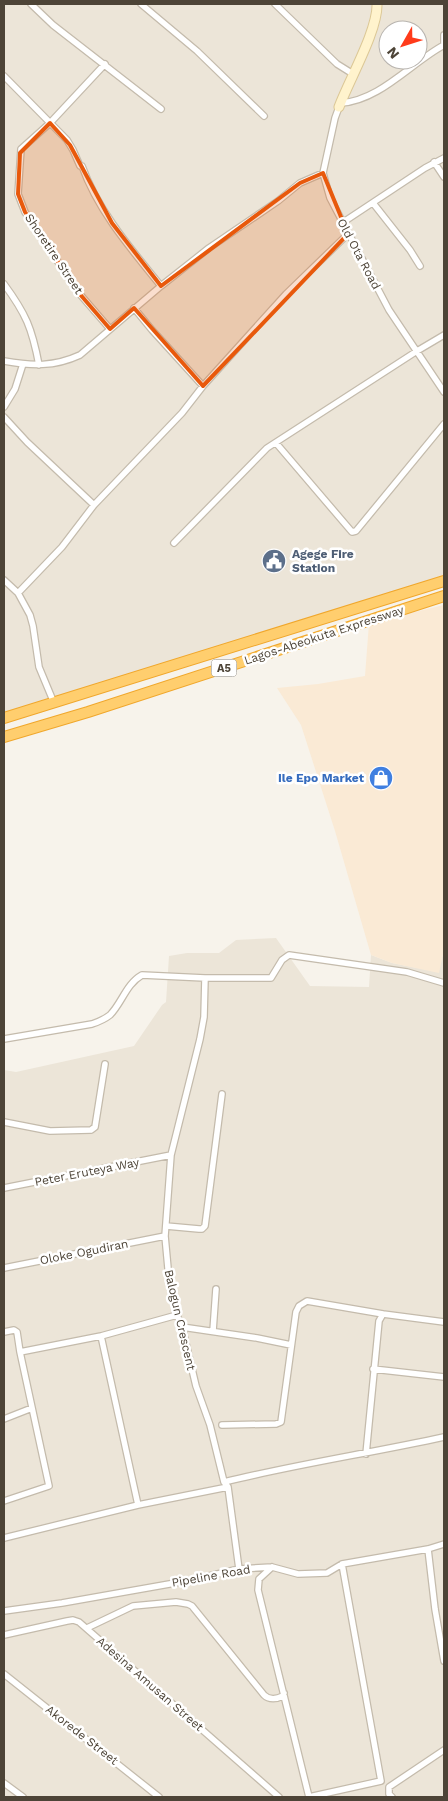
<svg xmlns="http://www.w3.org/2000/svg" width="448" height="1801" font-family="'Work Sans',sans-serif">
  <rect width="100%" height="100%" fill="#f7f3eb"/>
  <path fill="#ece5d8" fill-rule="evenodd" d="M4,4H444V580L222,651L4,723ZM388,30H418V60H388Z
    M276,938L310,986L369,987L371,955L392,963L438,972L444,950V1797H4V1070L16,1072L134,1046L162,1005L166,1002L169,956L187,953H219L236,940Z"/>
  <path fill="#faead5" d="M444,605V950L439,973L392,963L371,955L335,831L301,725L277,688L318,684L365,676L369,623Z"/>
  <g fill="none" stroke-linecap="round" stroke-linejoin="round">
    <g stroke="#c4bbac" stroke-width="8">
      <path id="street" d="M31,4L53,25L161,109
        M141,4L197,51L264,116
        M275,4L337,64L353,74
        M444,35V44
        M105,64L50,123L21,149L18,194L25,212L78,292L110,329
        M4,76L67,140L73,150L80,166H82C98,211 131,249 161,286
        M341,103C379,101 411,63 444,45
        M339,107L335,118L323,173L330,198L389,310L444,392
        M434,162L444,177
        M373,203L410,250L420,266
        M342,223L425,168L444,158
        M4,284C26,314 32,328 39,365
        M134,308L152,330L203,386
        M4,361C32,366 54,367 80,355L161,286L209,248L278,201L300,183L323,173
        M4,407L15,389L23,364
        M4,417L27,442L94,505
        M276,443L352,532L356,531L444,424
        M174,543L267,448L417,351L444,335
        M4,580L18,593L30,615L33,626L39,667L54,703
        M18,593L62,547L94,505L182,413L203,386L286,294L348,234
        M205,978L204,1017L200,1039L171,1155L165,1236L169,1279L177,1315L182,1327L196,1386L210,1425L224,1482L228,1487L239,1569
        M4,1039L92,1024C98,1022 105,1019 110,1015C122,1003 126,984 142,975L205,978H271L282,960L289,955L407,972L444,983
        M4,1122L50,1131L91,1130L95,1127L105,1064
        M4,1188L171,1155
        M166,1226L199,1229H202L205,1226L222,1094
        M4,1268L165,1236
        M182,1327L257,1338L291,1345
        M213,1331L216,1289
        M4,1332L14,1330L17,1332L20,1352L49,1486L4,1501
        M101,1336L138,1505
        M20,1352L101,1336L177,1315
        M373,1369L444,1377
        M4,1419L32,1408
        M222,1425L276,1424L281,1422L296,1312L299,1306L307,1301L383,1314
        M366,1454L379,1321L383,1314L444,1322
        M224,1482C297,1464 371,1453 444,1437
        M4,1538L138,1505L228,1487
        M428,1549L435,1609L444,1661
        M272,1567L259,1579L258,1590L309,1797
        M4,1611L62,1603L192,1580L239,1569L272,1567L298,1574L327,1573L342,1564L428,1549L444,1544
        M87,1628L133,1606L176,1602L188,1604L192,1606L264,1695C269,1700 277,1699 283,1696L284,1693
        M4,1635L67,1621L73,1620L79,1622L279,1797
        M4,1674L159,1797
        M4,1783L23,1797
        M309,1797L381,1781L342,1564
        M392,1797L389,1794V1787L444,1750"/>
    </g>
    <g stroke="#dcc896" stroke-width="11">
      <path id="secondary" d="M339,107C349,80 378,30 377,4"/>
    </g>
    <g stroke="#f0a72c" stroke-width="12">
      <path id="highway" d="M4,718L444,581
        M4,737L88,712L444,596"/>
    </g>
    <use href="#street" stroke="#fff" stroke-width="5.5"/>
    <use href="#secondary" stroke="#fff3cd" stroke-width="9"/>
    <use href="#highway" stroke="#ffce6e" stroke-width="10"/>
  </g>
  <path fill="#e8590c" fill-opacity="0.2" stroke="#e8590c" stroke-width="4" stroke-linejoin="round" d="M50,123L70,145L112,223L161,286L300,183L323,173L348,234L203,386L134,308L110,329L78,292L25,212L18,194L20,153Z"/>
  <defs>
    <g id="civic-disc" transform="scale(1.25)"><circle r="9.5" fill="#5c6f8a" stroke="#fff"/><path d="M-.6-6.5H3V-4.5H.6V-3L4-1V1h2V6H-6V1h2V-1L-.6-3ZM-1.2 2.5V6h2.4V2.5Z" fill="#fff"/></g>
    <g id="shop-disc" transform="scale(1.25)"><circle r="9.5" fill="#3f7fe0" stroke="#fff"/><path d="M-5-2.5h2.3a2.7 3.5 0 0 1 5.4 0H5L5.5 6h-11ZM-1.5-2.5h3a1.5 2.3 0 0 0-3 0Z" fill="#fff"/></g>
  </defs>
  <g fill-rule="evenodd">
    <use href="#civic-disc" x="274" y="561"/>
    <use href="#shop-disc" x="381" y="778"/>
  </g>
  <g text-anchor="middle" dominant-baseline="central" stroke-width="5" stroke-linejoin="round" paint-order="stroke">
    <rect fill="#fff" stroke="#827c73" stroke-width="1" x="211.5" y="659.5" width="25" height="17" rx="4"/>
    <g font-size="11" font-weight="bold" fill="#4d4437">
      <text x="224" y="668">A5</text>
    </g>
    <g font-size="12" fill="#4d4437" stroke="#fff">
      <text transform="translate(54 254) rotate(56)">Shoretire Street</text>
      <text transform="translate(359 254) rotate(62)">Old Ota Road</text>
      <text transform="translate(324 635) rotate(-18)">Lagos-Abeokuta Expressway</text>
      <text transform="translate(87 1172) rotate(-11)">Peter Eruteya Way</text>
      <text transform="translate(84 1252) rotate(-11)">Oloke Ogudiran</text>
      <text transform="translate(180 1320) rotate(77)">Balogun Crescent</text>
      <text transform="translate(211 1576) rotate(-10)">Pipeline Road</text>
      <text transform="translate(150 1684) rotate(41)">Adesina Amusan Street</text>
      <text transform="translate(82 1735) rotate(38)">Akorede Street</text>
    </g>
    <g font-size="12" font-weight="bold" fill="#4e5e75" stroke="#fff" text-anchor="start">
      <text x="292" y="554">Agege Fire<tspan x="292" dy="14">Station</tspan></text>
    </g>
    <g font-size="12" font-weight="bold" fill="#366cbe" stroke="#fff" text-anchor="end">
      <text x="364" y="778">Ile Epo Market</text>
    </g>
  </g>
  <rect width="448" height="1801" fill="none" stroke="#4d4437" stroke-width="10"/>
  <g transform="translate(403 45) rotate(231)"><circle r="24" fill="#ffffff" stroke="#b8b4af"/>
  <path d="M0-4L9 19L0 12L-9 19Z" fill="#ff3b1a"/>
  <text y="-8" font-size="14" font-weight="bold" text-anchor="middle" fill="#4d4437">N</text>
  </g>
</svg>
